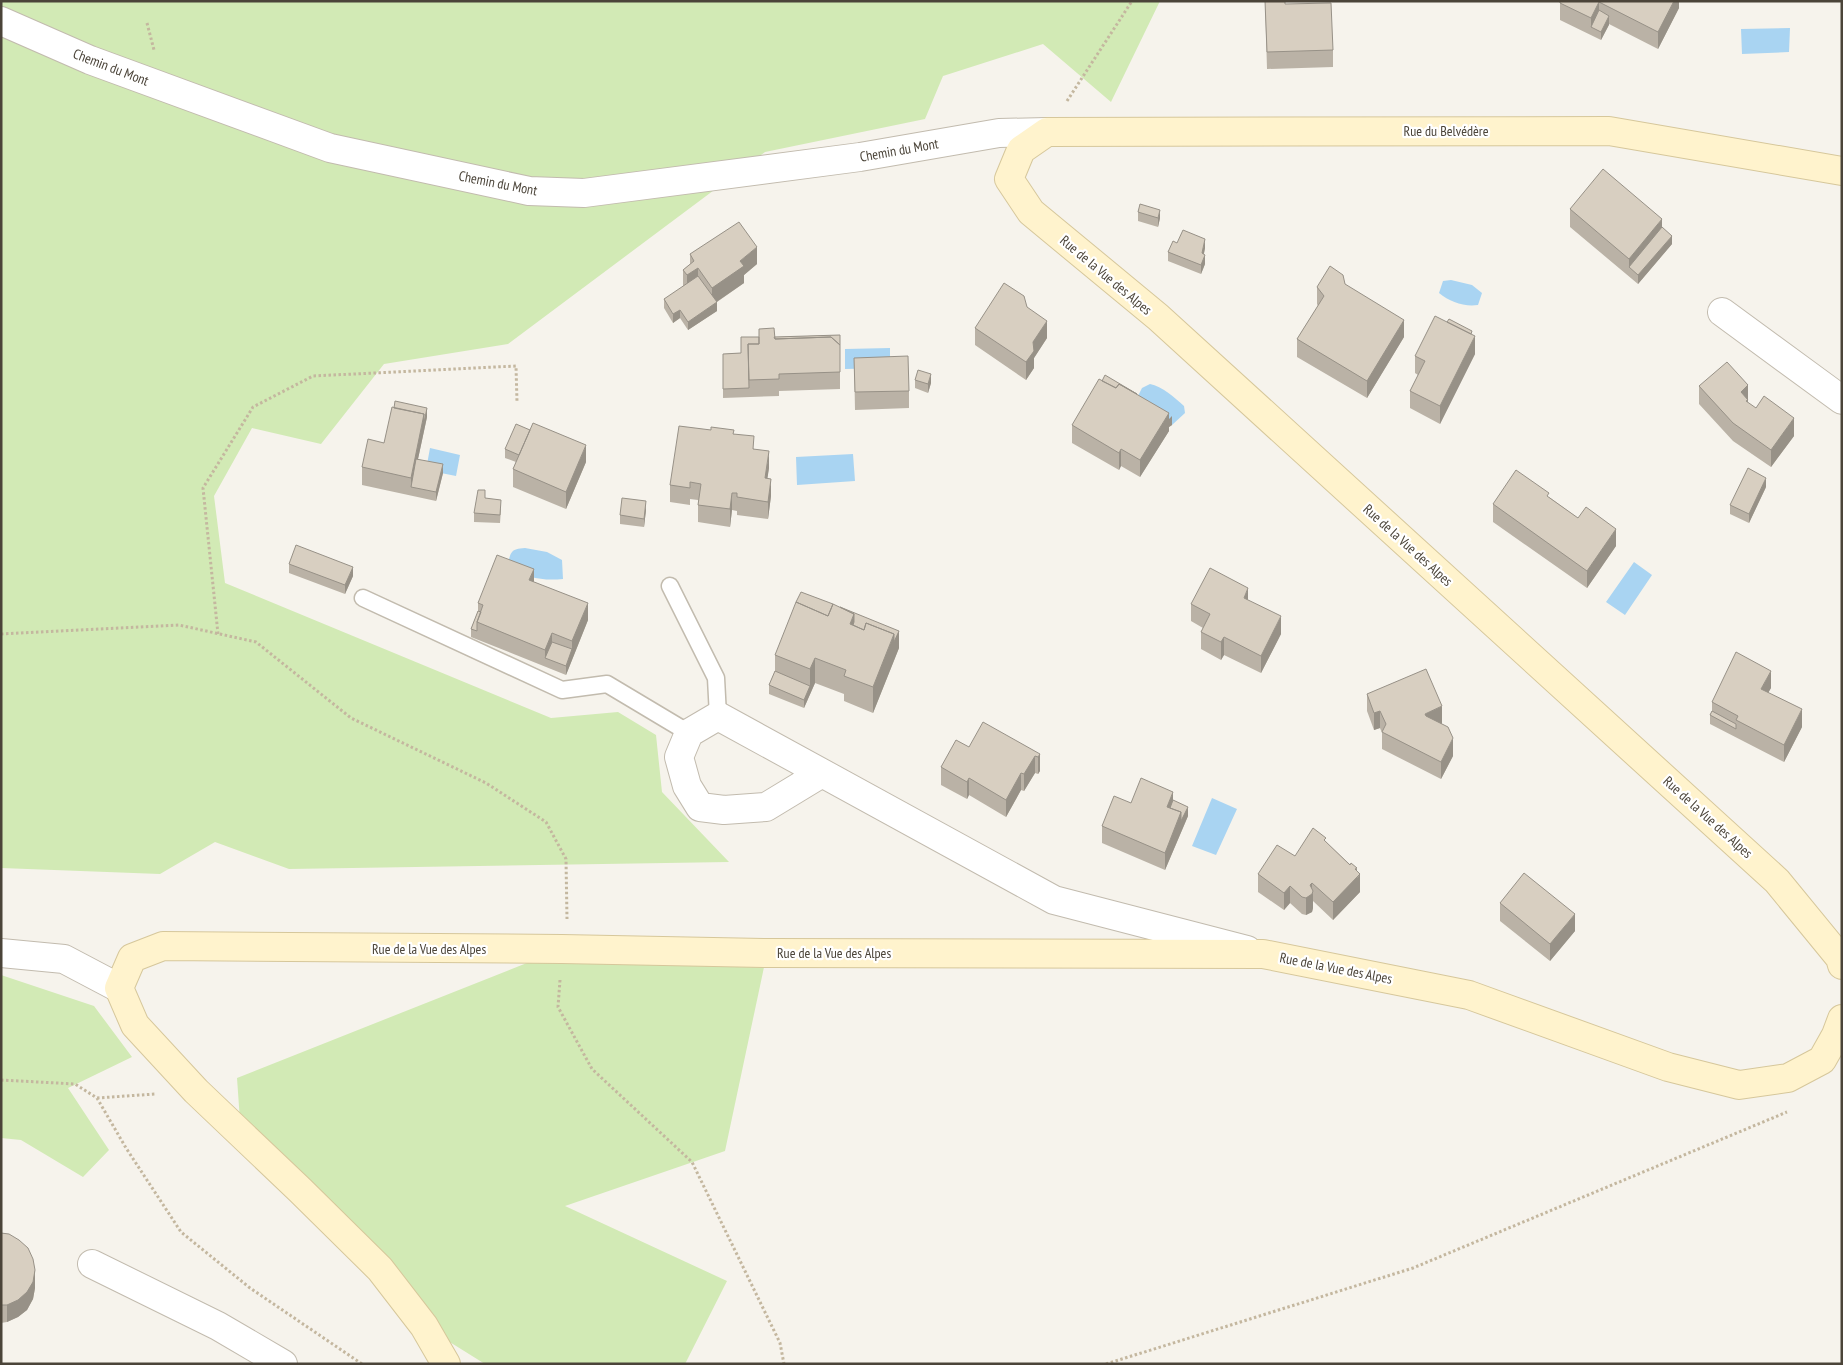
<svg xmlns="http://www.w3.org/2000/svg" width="1843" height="1365" font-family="'PT Sans Narrow',sans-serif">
  <rect width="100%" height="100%" fill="#f6f3ec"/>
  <path fill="#d2eab5" d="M1,1H1160L1111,102L1043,44L943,76L925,119L765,152L508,344L384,364L321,444L252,428L214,496L225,583L551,718L618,712L656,735L662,792L729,862L289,869L215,842L160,874L1,868Z
    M562,949L767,953L725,1151L565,1206L727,1281L685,1364H485L424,1326L241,1135L237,1078Z
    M1,975L94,1006L132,1057L68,1088L109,1150L83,1177L21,1140L1,1138Z"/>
  <path fill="#a9d4f2" d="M1790,28L1789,52L1742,54L1741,29Z
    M1451,280L1472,285L1482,293L1478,305C1464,307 1450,302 1439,293L1443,281Z
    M890,348V368L845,369V349Z
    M1150,384C1162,386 1175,398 1184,406L1185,413L1172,425L1138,396L1142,388Z
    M430,448L460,455L456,476L426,470Z
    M853,454L855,481L797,485L796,457Z
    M525,548L547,552L562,560L563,579C540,581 528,577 507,568C511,553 509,549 525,548Z
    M1634,562L1652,575L1625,615L1606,602Z
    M1212,798L1237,809L1216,855L1192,846Z"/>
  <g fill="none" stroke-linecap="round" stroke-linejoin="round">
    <g stroke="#c2bbae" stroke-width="19">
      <path id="lane" d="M670,586L716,678L718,716
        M363,598L562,690L607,684L689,733"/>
    </g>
    <g stroke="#c2bbae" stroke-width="30">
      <path id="street" d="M1,21L90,60L330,148L529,191L584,193L860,157L999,133L1047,132
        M1722,312L1842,400
        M822,773L766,807L724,810L700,807L687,786L679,757L689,733L718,716L1054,900L1247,950
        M1,953L64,959L119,988
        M92,1264L218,1326L283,1364"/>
    </g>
    <g stroke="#d6c79b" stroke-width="30">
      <path id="secondary" d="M1842,171L1609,131L1047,132L1021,150L1009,179L1031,212L1158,317L1777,881L1840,958L1842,965
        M446,1364L424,1326L380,1269L300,1190L196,1091L135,1025L119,988L132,958L163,946L562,949L767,953L1263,954L1469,995L1668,1067L1739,1085L1788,1078L1822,1060L1836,1035L1842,1019"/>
    </g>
    <path stroke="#c4b79f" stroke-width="3" stroke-dasharray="2.5 2.5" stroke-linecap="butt" d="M147,23L154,50
      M1067,101L1132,1
      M1,634L179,625L256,642L351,718L486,783L546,822L566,859L567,919
      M218,634L203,488L253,407L313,376L516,366L517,402
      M560,980L558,1007L592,1069L692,1162L780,1343L784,1364
      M1,1080L75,1084L97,1098L126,1148L181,1232L250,1288L362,1364
      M97,1098L155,1094
      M1106,1364L1413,1268L1787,1112"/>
    <use href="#lane" stroke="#fff" stroke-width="16"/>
    <use href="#street" stroke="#fff" stroke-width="28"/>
    <use href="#secondary" stroke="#fff3cd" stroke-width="28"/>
  </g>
  <path fill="#bab2a6" d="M1265,1L1285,4L1333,50V67L1267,69Z
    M1560,1H1679V8L1658,49L1609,24L1601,40L1560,20Z
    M1570,209L1662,227L1672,244L1638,284L1570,227Z
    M1138,212L1160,218L1158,227L1138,221Z
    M1177,243L1205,248L1204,254L1205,264L1201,274L1168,261V252Z
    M690,254L757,264L744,275V283L717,302V311L688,330L680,318L673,323L664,308V299L683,287V270L690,264Z
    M1345,284L1404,337L1367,398L1297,357V339L1318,306L1317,304V287Z
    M1027,307L1047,338L1034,358V368L1026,380L975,345V328Z
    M840,335V389L779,391V396L723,398V354L741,353L774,337Z
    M1472,335L1475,354L1440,424L1410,408V391L1418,375L1415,373V356Z
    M854,358L909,391V408L855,410Z
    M915,380L931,383L928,393L915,388Z
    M1699,386L1748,403L1794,436L1771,467L1733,441L1699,404Z
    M427,417L418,459L443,473L436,501L362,485V467L384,443Z
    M1072,425H1172L1169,427V431L1140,477L1121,466L1119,470L1072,443Z
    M734,434L754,449L769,468L767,478L771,496L768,519L737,515V511L732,510L730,527L698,522V500L690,499V505L670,502V485Z
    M505,449L586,462L566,509L513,487V469L516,462L505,458Z
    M1766,487L1749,523L1730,514V505Z
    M1549,497L1616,546L1587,588L1493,522V504Z
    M485,499L501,509L500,523L474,522V513Z
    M646,510L644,527L620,524V515Z
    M289,564L353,576L345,594L289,573Z
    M534,582L588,620L566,675L471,637V629L478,611V603Z
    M1248,600L1281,634L1261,673L1224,655L1221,660L1201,649V632L1203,628L1191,621V604Z
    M899,648L873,713L844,701V694L815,683L804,708L769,694V685L775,671V655Z
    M1771,688L1768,692L1802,727L1784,762L1710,724V715L1712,711V702Z
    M1367,694L1442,724L1453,756L1441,779L1382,749V733L1380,728L1374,730L1367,711Z
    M969,747L1040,754V771L1038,774L1035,773L1024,791L1021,790L1006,817L969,795L967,799L941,785V767Z
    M1173,800L1188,816L1165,870L1102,843V826L1131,803Z
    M1326,842L1357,871L1360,892L1333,920L1313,901V908L1312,912L1306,915L1302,914L1290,903L1284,910L1258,892V874Z
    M1500,903L1575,931L1550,961L1500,921Z
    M1,1233L35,1288L33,1299L27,1310L18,1317L7,1322L1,1323Z"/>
  <path fill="#979187" d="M1674,1H1679V8L1658,49V32Z
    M1599,2V19L1591,27V18Z
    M1609,16V25L1601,40V32Z
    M1160,210V218L1158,227V218Z
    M1662,219V236L1629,267V259Z
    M1672,236V244L1638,284V275Z
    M1205,239V248L1202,262V253Z
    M757,247V264L744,275V283L712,305V288L740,261Z
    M1205,255V264L1201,274V265Z
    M698,268V285L687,292V275Z
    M717,302V311L688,330V322Z
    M680,310V318L673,323V314Z
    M1404,320V337L1367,398V381Z
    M1047,321V338L1034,358V368L1026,380V362L1033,342Z
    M1475,336V354L1440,424V406Z
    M931,374V383L928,393V384Z
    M1748,385V403L1741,392Z
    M427,408V417L412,487H411V478L424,414Z
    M1169,413V419L1172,416V425L1169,427V431L1140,477V460Z
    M1794,418V436L1771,467V450Z
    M586,445V462L566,509V492Z
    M1121,449V466L1119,470V453Z
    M769,451V468L765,495V478Z
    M443,464V473L436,501V492Z
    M1766,478V487L1749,523V514Z
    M771,479V496L768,519V502Z
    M732,493V510L730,527V509Z
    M646,501V510L644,527V519Z
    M1616,529V546L1587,588V571Z
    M353,567V576L345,594V585Z
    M534,569V587L529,580Z
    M1248,588V605L1244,598Z
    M588,603V620L566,675V666L572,649V641Z
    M854,614V634L850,624Z
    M1281,616V634L1261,673V656Z
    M899,631V648L873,713V687L894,634Z
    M552,633V650L545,658V650Z
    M1224,637V655L1221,660V642Z
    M815,658V683L804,708V700L810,686V669Z
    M1771,671V688L1761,706V689Z
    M1442,706V724L1425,731V714Z
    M1802,709V727L1784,762V745Z
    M1380,711V728L1374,730V713Z
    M1453,738V756L1441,779V762Z
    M1040,754V771L1038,774V757Z
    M1035,756V773L1024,791V774Z
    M1021,773V790L1006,817V800Z
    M969,778V795L967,799V782Z
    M1173,792V809L1167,807Z
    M1188,807V816L1165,870V853L1181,812Z
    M1357,868V878L1360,874V892L1333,920V902Z
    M1312,883V894L1313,891V908L1312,912L1306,915V898L1310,885Z
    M1290,886V903L1284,910V893Z
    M1575,914V931L1550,961V944Z
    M35,1270V1288L33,1299L27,1310L18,1317L7,1322V1305Z"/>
  <path fill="#d8cfc1" stroke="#979187" d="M1265,1H1285V4L1331,3L1333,50L1267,52Z
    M1560,1H1674L1658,32L1599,2L1591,18L1560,3Z
    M1599,10L1609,16L1601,32L1591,27Z
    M1603,169L1662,219L1629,259L1570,209Z
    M1140,204L1160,210L1158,218L1138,212Z
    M739,222L757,247L740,261L744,266L712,288L698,268L687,275L683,270L694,261L690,254Z
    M1662,227L1672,236L1638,275L1629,267Z
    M1183,230L1205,239L1202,253L1205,255L1201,265L1168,252L1173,241L1177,243Z
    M1330,266L1343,275L1345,284L1404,320L1367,381L1297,339L1324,296L1317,287Z
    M698,276L717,302L688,322L680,310L673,314L664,299Z
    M1004,283L1024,296L1027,307L1047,321L1033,342L1034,351L1026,362L975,328Z
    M1435,316L1475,336L1440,406L1410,391L1425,361L1415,356Z
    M1449,319L1472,331L1471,334L1447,322Z
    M774,328L775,339L831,337L840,345V372L779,374V379L749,380L748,344H759V329Z
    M840,335V345L831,337L775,339L774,337Z
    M741,337H759V344H748L749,388L723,389V354L741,353Z
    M908,356L909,391L855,392L854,358Z
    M1727,362L1748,385L1741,392L1748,400L1746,401L1756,408L1764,396L1794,418L1771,450L1733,423L1699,386Z
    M918,370L931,374L928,384L915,380Z
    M1105,375L1137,394L1119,384L1116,388L1102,381Z
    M1099,379L1116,388L1119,384L1169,413L1140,460L1121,449L1119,453L1072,425Z
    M395,401L427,408L424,423V414L394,408Z
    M392,407L424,414L411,478L362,467L368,439L384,443Z
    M533,423L586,445L566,492L513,469Z
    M516,424L530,430L519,455L505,449Z
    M679,426L711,430V427L734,430L733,434L754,436L753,449L769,451L765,478L771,479L768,502L737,497V493H732L730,509L698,505L701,484L690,482V488L670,485Z
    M416,459L443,464L436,492L411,487Z
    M1748,468L1766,478L1749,514L1730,505Z
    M1516,470L1549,493L1547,496L1578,518L1586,507L1616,529L1587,571L1493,504Z
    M478,490H485V498L501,500L500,515L474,513Z
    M622,498L646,501L644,519L620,515Z
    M296,545L353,567L345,585L289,564Z
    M497,555L534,569L529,580L588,603L572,641L552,633L545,650L477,622L483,605L478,603Z
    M1210,568L1248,588L1244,598L1281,616L1261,656L1224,637L1221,642L1201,632L1210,614L1191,604Z
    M801,592L833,604L828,616L796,602Z
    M796,602L828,616L833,604L854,614L850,624L864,630L866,623L894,634L873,687L844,676L846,670L815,658L810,669L775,655Z
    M840,607L899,631L894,642V634L866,623L864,630L853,625L854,622V614Z
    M478,611L481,612L477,622V631L471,629Z
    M552,642L572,649L566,666L545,658Z
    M1736,652L1771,671L1761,689L1802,709L1784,745L1736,720L1738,716L1712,702Z
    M1426,669L1442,706L1425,714L1426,716L1448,727L1453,738L1441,762L1382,732L1386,724L1380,711L1374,713L1367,694Z
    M775,671L810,686L804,700L769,685Z
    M1712,711L1736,724V729L1710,715Z
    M983,722L1040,754L1038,757L1035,756L1024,774L1021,773L1006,800L969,778L967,782L941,767L956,740L969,747Z
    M1141,778L1173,792L1167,807L1181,812L1165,853L1102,826L1114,796L1131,803Z
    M1173,800L1188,807L1181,821V812L1170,808Z
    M1313,828L1326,838L1324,840L1350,865L1351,863L1357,868L1355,869L1360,874L1333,902L1312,883L1310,885L1313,891L1312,894L1306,898L1302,897L1290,886L1284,893L1258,874L1277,845L1295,856Z
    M1524,873L1575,914L1550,944L1500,903Z
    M1,1233L9,1234L19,1240L28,1248L33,1259L35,1270L33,1282L27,1292L18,1300L7,1305H1Z"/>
  <g text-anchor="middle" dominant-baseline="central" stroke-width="4.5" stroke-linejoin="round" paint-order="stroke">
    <g font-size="14" fill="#4b4439" stroke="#fff">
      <text transform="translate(111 67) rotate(21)">Chemin du Mont</text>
      <text x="1446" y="131">Rue du Belvédère</text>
      <text transform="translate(899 150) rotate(-10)">Chemin du Mont</text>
      <text transform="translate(498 183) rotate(11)">Chemin du Mont</text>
      <text transform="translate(1106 275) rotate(40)">Rue de la Vue des Alpes</text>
      <text transform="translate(1408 545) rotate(42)">Rue de la Vue des Alpes</text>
      <text transform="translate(1708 817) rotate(42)">Rue de la Vue des Alpes</text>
      <text x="429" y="949">Rue de la Vue des Alpes</text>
      <text x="834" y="953">Rue de la Vue des Alpes</text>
      <text transform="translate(1336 968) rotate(11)">Rue de la Vue des Alpes</text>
    </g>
  </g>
  <rect width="1843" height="1365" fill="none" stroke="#4b4439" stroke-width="5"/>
</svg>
